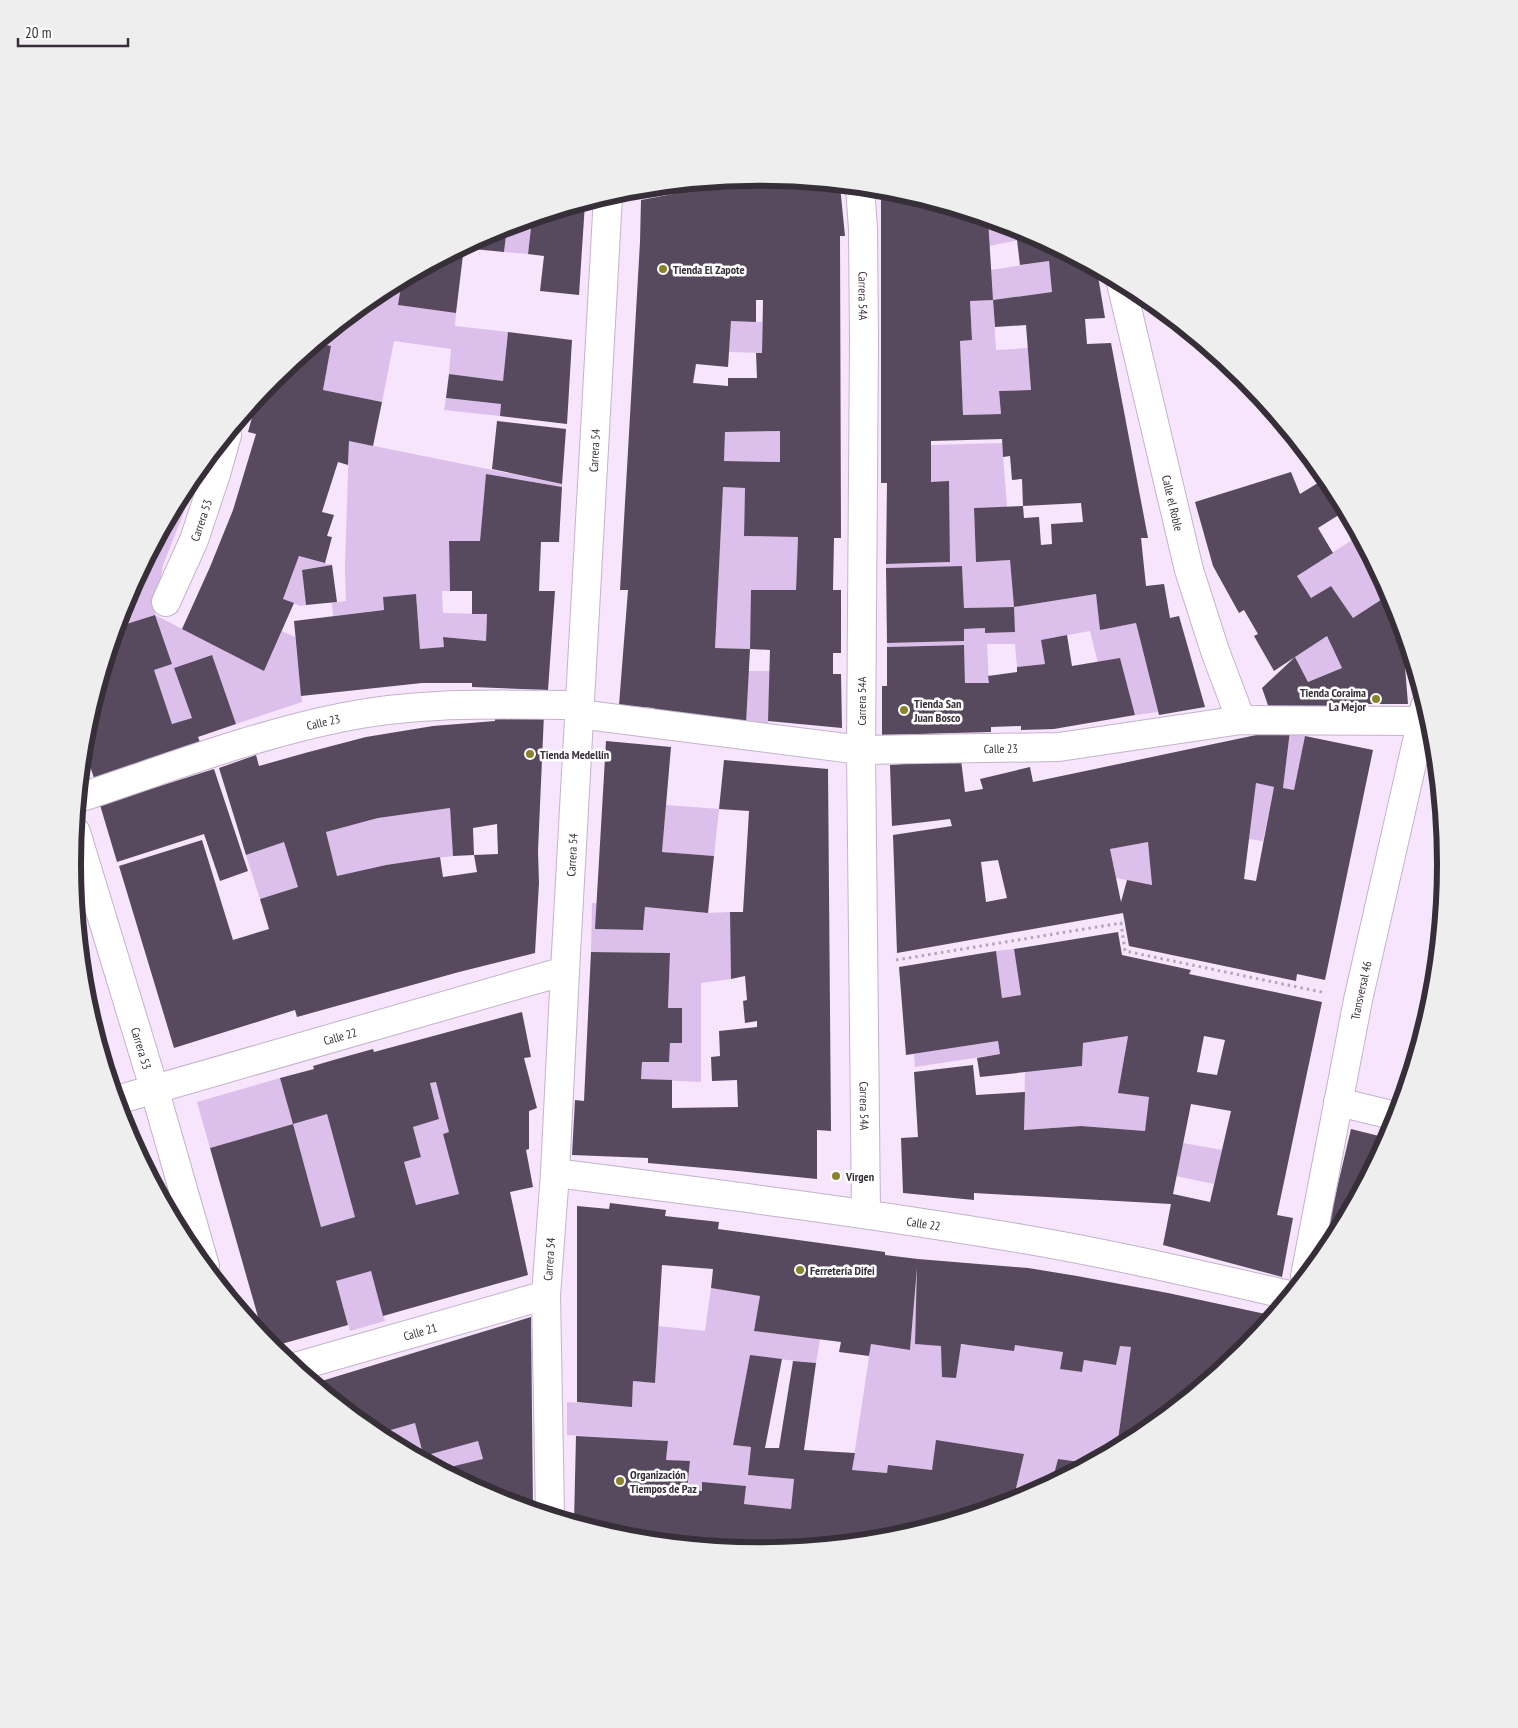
<svg xmlns="http://www.w3.org/2000/svg" width="1518" height="1728" font-family="'PT Sans Narrow',sans-serif">
  <rect width="100%" height="100%" fill="#f6e5fd"/>
  <path fill="#dcbfea" d="M532,219L528,254L504,252L507,227Z
    M988,219L1022,230L1029,234V238L989,246Z
    M1049,261L1052,292L993,300L996,350L1028,348L1031,390L999,391L1001,414L963,415L960,341L972,340L970,301L992,300L991,270Z
    M401,281L399,305L456,313L455,326L508,332L503,381L449,374L451,349L394,341L382,402L323,390L331,346L317,343L352,314L363,316L365,304L378,293Z
    M731,321L762,322V353L729,352Z
    M446,398L501,404L500,416L444,410Z
    M780,431V462L724,461L725,432Z
    M349,441L562,484V487L486,474L480,541H449L450,591H442L443,613L487,614L486,641L444,637V647L420,649L416,594L383,597L384,610L333,616L332,603L346,601L345,568Z
    M1002,443L1007,507L974,508L976,561L1010,560L1014,607L1096,594L1100,629L1136,623L1158,712L1135,715L1120,658L1098,663L1090,631L1041,640L1045,664L1017,667L1015,644H987L989,683H965L964,645L887,647V643L964,641V629L985,628V633L1015,632L1013,607L964,608L962,566L886,568V564L950,562L949,482H931V445Z
    M723,487L745,488L744,536L798,537L796,590H752L750,649L715,648Z
    M181,497H190L163,565L155,615L264,671L282,631L295,637L302,702L236,724L211,655L174,668L192,718L172,724L154,670L172,664L155,615L117,627L125,601Z
    M1358,536L1390,594L1353,618L1331,586L1311,598L1297,576Z
    M299,556L332,565L302,570L306,605L300,606L283,599Z
    M1327,636L1342,668L1308,682L1295,657Z
    M748,671H770L768,727L746,724Z
    M1290,731L1306,732L1294,790L1283,788Z
    M1256,783L1274,787L1263,841L1249,839Z
    M666,805L719,809L714,856L662,852Z
    M450,808L453,856L386,865L337,876L326,832L378,818Z
    M284,842L298,887L260,899L246,855Z
    M1148,842L1152,885L1116,878L1110,849Z
    M592,903H597L596,929L643,930L645,907L708,913L730,912L731,979L701,983V1082L641,1079L642,1062H669L670,1043L682,1042V1008H668L670,953L591,952Z
    M1014,949L1021,995L1002,998L996,951Z
    M1128,1036L1118,1093L1149,1097L1145,1131L1081,1126L1024,1130L1025,1071L1082,1066L1083,1043Z
    M998,1041L1000,1054L915,1067L914,1054Z
    M280,1078L327,1114L355,1217L321,1227L293,1124L210,1148L197,1102Z
    M436,1082L449,1132L443,1134L459,1194L416,1205L404,1162L421,1157L413,1127L439,1119L430,1083Z
    M1183,1143L1222,1150L1214,1184L1176,1176Z
    M918,1259L915,1344C948,1347 980,1343 1013,1345C1029,1346 1046,1350 1063,1352L1060,1369L1082,1372L1084,1360L1116,1365L1120,1346L1131,1347L1118,1438L1131,1440L1087,1463L1058,1459L1052,1482L1021,1498L1013,1501L1024,1454L937,1441L932,1470L888,1465L887,1473L852,1470L871,1344L910,1350Z
    M371,1271L385,1321L350,1331L336,1281Z
    M711,1288L760,1296L754,1331L820,1339L816,1363L750,1356L733,1445L751,1447L748,1475L794,1479L791,1509L744,1504L746,1486L702,1483V1491L687,1490L690,1462L666,1460L668,1441L567,1435V1402L632,1406L633,1381L655,1383L658,1326L705,1331Z
    M415,1423L422,1450L412,1453L377,1434Z
    M478,1441L483,1459L442,1469L425,1460L424,1456Z"/>
  <path fill="#574a5e" fill-rule="evenodd" d="M759,178L840,186L845,236H840L841,538H834L833,590H841V653H833V674H841L842,728L768,721L770,650L750,649L746,724L654,713V708L619,705L628,590H620L640,242L641,200ZM756,300H763L762,353H756L757,378H728V386L693,383L696,364L728,367L731,321L756,322ZM780,431V462L724,461L725,432ZM723,487L745,488L744,536L798,537L796,590H751L750,649L715,648Z
    M881,189L893,191L988,219L993,300L970,301L972,340L960,341L963,415L1001,414L999,391L1031,390L1026,325L995,327L993,300L1052,292L1049,261L1020,265L1017,240L1035,237L1097,270L1105,318L1085,319L1087,344L1111,343L1148,538H1141L1146,586L1164,584L1170,618L1179,616L1205,707L1159,715L1136,623L1100,630L1096,594L1014,607L1010,560L976,562L974,508L1023,506L1022,479L1012,480L1010,456L1003,457L1002,439L931,441V482L949,481L950,562L886,564L887,483H881ZM1081,503L1083,522L1051,524L1052,544L1041,545L1039,517L1024,518L1023,506Z
    M585,203L579,295L540,291L544,256L528,254L532,219Z
    M507,227L504,252L463,248L497,230Z
    M452,253L463,255L456,313L398,305L402,280Z
    M365,304L363,316L352,314L362,306Z
    M508,332L572,340L567,424L500,416L501,404L446,398L449,374L503,381Z
    M317,343L331,346L323,390L382,402L373,446L349,441L348,465L338,462L322,512L334,515L327,536L332,537L325,563L299,556L283,599L294,603L264,671L182,629L210,567L233,510L256,434L248,432L257,399L274,378Z
    M497,421L566,429L562,484L492,469Z
    M203,465L190,497H181L188,482Z
    M1291,472L1300,494L1326,478L1345,511L1318,528L1333,553L1297,576L1311,598L1331,586L1353,618L1390,594L1393,602L1405,641L1403,642L1408,704H1347V711H1270L1262,688L1295,657L1274,671L1254,636L1258,634L1244,610L1239,613L1213,566L1195,502ZM1327,636L1342,668L1308,682L1295,657Z
    M486,474L562,487L559,542H541L539,591H555L548,690L472,687V683H422L301,696L294,621L384,610L383,597L416,594L420,649L444,647L443,637L486,641L487,614H472V591H450L449,541H480Z
    M332,565L337,602L306,605L302,570Z
    M962,566L964,608L1014,607L1015,632L985,633V628L964,629V641L887,643L886,568Z
    M155,615L172,664L154,670L172,724L192,718L174,668L212,655L236,724L198,737L200,742L94,778L84,748L86,730L117,627Z
    M1067,635L1072,666L1120,658L1135,715L1054,729L1021,730V726L991,727V732L882,735V686H887V647L964,645L965,683H989L988,676L1017,672V667L1045,664L1041,640Z
    M544,714L538,851L539,883L535,953L459,972L297,1017L295,1010L174,1048L119,866L202,840L233,940L269,929L260,899L298,887L284,842L246,855L219,768L256,755L259,766L305,753L366,737L433,726L495,721V716ZM450,808L453,856L474,855L473,828L497,824L498,854L474,855L477,872L443,877L440,857L386,865L337,876L326,832L378,818Z
    M1262,729L1290,731L1283,788L1294,790L1305,736L1373,750L1325,980L1297,974L1296,981L1129,946L1123,913L897,953L893,835L952,826L950,819L892,826L890,765L961,760L965,792L983,789L980,779L1030,767L1033,782L1261,734ZM1256,783L1274,787L1256,881L1244,879ZM1148,842L1152,885L1127,880L1121,902L1110,849ZM998,860L1007,898L986,902L981,862Z
    M606,741L671,747L662,852L714,856L708,913L645,907L643,930L595,929Z
    M724,760L828,769L831,1131L817,1130V1179L738,1171L648,1163V1158L572,1155L575,1100L584,1101L591,952L670,953L668,1008H682V1043H670L669,1062H642L641,1079L672,1080V1108L738,1107L737,1080L712,1081L711,1057L720,1056L719,1031L757,1027V1021L745,1023L743,1001L747,1000L745,976L731,979L730,912H743L749,811L719,809Z
    M214,769L248,871L220,881L204,834L117,862L100,805Z
    M1118,932L1122,955L1191,970L1189,974L1322,1002L1277,1215L1293,1218L1282,1277L1163,1245L1171,1204L974,1193V1200L903,1193L901,1138L918,1137L914,1072L973,1065L976,1095L1025,1092L1024,1130L1081,1126L1145,1131L1149,1097L1118,1093L1128,1036L1083,1043L1082,1066L980,1077L977,1058L1000,1054L998,1041L906,1055L899,967L996,951L1002,998L1021,995L1014,949ZM1204,1036L1225,1040L1217,1075L1197,1072ZM1191,1104L1231,1111L1210,1202L1173,1194Z
    M522,1012L531,1057L524,1058L537,1108L529,1111V1149L526,1150L533,1187L510,1192L528,1275L383,1316L371,1271L336,1281L348,1325L271,1347L264,1338L210,1148L293,1124L321,1227L355,1217L327,1114L293,1124L280,1078L314,1069L313,1066L337,1059L373,1049L374,1052ZM436,1082L449,1132L443,1134L459,1194L416,1205L404,1162L421,1157L413,1127L439,1119L430,1083Z
    M1351,1129L1387,1138L1330,1246L1321,1256Z
    M610,1203L666,1210L665,1216L719,1222L718,1229L885,1252V1255L918,1259L1028,1268L1077,1276L1168,1293L1270,1315L1269,1319L1244,1350L1140,1435L1131,1440L1118,1439L1131,1347L1120,1346L1116,1365L1084,1360L1082,1372L1060,1369L1063,1352L1015,1345L1014,1351L961,1344L956,1378L942,1377L941,1346L915,1344L917,1268L910,1350L871,1344L869,1356L839,1352L841,1342L754,1331L760,1296L711,1288L713,1269L662,1265L655,1383L633,1381L632,1407L577,1402V1206L609,1209Z
    M531,1317L533,1509L496,1498L442,1469L483,1459L478,1441L424,1456L425,1460L412,1453L422,1450L415,1423L377,1434L315,1383Z
    M750,1355L782,1359L765,1448H779L793,1361L816,1363L804,1450L855,1453L852,1470L887,1473L888,1465L932,1470L936,1440L1024,1454L1013,1501L893,1537L759,1550L625,1537L574,1522L576,1436L668,1441L666,1460L690,1461L687,1490L702,1491V1482L746,1486L744,1504L791,1509L794,1479L748,1475L751,1447L733,1445Z
    M1058,1459L1087,1463L1052,1482Z"/>
  <g fill="none" stroke-linecap="round" stroke-linejoin="round">
    <g stroke="#c3b4ca" stroke-width="30">
      <g id="minor">
        <path id="s1" d="M860,187L863,229L864,340L861,750L866,1214"/>
        <path id="s2" d="M1121,283L1189,570L1215,651L1241,720"/>
        <path id="s3" d="M166,602L194,540L216,474L227,435"/>
        <path id="s4" d="M579,714L861,750L1059,747L1241,720L1422,721"/>
        <path id="s5" d="M79,798C166,769 254,735 344,717C422,701 501,705 579,705"/>
        <path id="s6" d="M76,832L154,1088L205,1266"/>
        <path id="s7" d="M117,1100L565,971"/>
        <path d="M1338,1102L1396,1116"/>
        <path id="s8" d="M555,1173C711,1193 868,1213 1023,1239C1112,1254 1201,1275 1289,1295"/>
        <path id="s9" d="M1305,1276L1358,1000L1425,706"/>
        <path id="s10" d="M295,1367L546,1295"/>
        <path id="s11" d="M550,1515L546,1295L555,1173L565,971L608,196"/>
      </g>
    </g>
    <path stroke="#b4a6b9" stroke-width="3" stroke-dasharray="2.5 4" stroke-linecap="butt" d="M896,960L1121,923L1125,951L1326,993"/>
    <use href="#minor" stroke="#fff" stroke-width="28"/>
  </g>
  <g fill="#8a832c" stroke="#fff" stroke-width="2">
    <circle cx="663" cy="269" r="5"/>
    <circle cx="1376" cy="699" r="5"/>
    <circle cx="904" cy="710" r="5"/>
    <circle cx="530" cy="754" r="5"/>
    <circle cx="836" cy="1176" r="5"/>
    <circle cx="800" cy="1270" r="5"/>
    <circle cx="620" cy="1481" r="5"/>
  </g>
  <g text-anchor="middle" dominant-baseline="central" stroke-width="5" stroke-linejoin="round" paint-order="stroke">
    <g font-size="12" font-weight="bold" fill="#362f38" stroke="#fff" text-anchor="start">
      <text x="673" y="269">Tienda El Zapote</text>
      <text x="1366" y="692" text-anchor="end">Tienda Coraima<tspan x="1366" dy="14">La Mejor</tspan></text>
      <text x="914" y="703">Tienda San<tspan x="914" dy="14">Juan Bosco</tspan></text>
      <text x="540" y="754">Tienda Medellín</text>
      <text x="846" y="1176">Virgen</text>
      <text x="810" y="1270">Ferretería Difei</text>
      <text x="630" y="1474">Organización<tspan x="630" dy="14">Tiempos de Paz</tspan></text>
    </g>
    <g font-size="12" fill="#362f38" stroke="#fff">
      <text stroke="none"><textPath href="#s1" startOffset="109">Carrera 54A</textPath></text>
      <text stroke="none"><textPath href="#s11" startOffset="1066">Carrera 54</textPath></text>
      <text stroke="none"><textPath href="#s2" startOffset="226">Calle el Roble</textPath></text>
      <text stroke="none"><textPath href="#s3" startOffset="89">Carrera 53</textPath></text>
      <text transform="translate(861 701) rotate(-90)">Carrera 54A</text>
      <text stroke="none"><textPath href="#s5" startOffset="256">Calle 23</textPath></text>
      <text stroke="none"><textPath href="#s4" startOffset="424">Calle 23</textPath></text>
      <text stroke="none"><textPath href="#s11" startOffset="661">Carrera 54</textPath></text>
      <text stroke="none"><textPath href="#s9" startOffset="291">Transversal 46</textPath></text>
      <text stroke="none"><textPath href="#s7" startOffset="232">Calle 22</textPath></text>
      <text stroke="none"><textPath href="#s6" startOffset="226">Carrera 53</textPath></text>
      <text stroke="none"><textPath href="#s1" startOffset="919">Carrera 54A</textPath></text>
      <text stroke="none"><textPath href="#s8" startOffset="372">Calle 22</textPath></text>
      <text stroke="none"><textPath href="#s11" startOffset="256">Carrera 54</textPath></text>
      <text stroke="none"><textPath href="#s10" startOffset="130">Calle 21</textPath></text>
    </g>
  </g>
  <path d="M0 0H1518V1728H0ZM81 864a678 678 0 1 1 1356 0a678 678 0 1 1-1356 0Z" fill="#efeeef" fill-rule="evenodd"/>
  <path fill="none" stroke="#362f38" stroke-width="6" d="M81 864a678 678 0 1 1 1356 0a678 678 0 1 1-1356 0Z"/>
  <path d="M18 38v8h110v-8" fill="none" stroke="#362f38" stroke-width="2.5"/>
  <text x="25" y="38" font-size="15" fill="#362f38" stroke="#ffffff" stroke-width="4" paint-order="stroke">20 m</text>
</svg>
